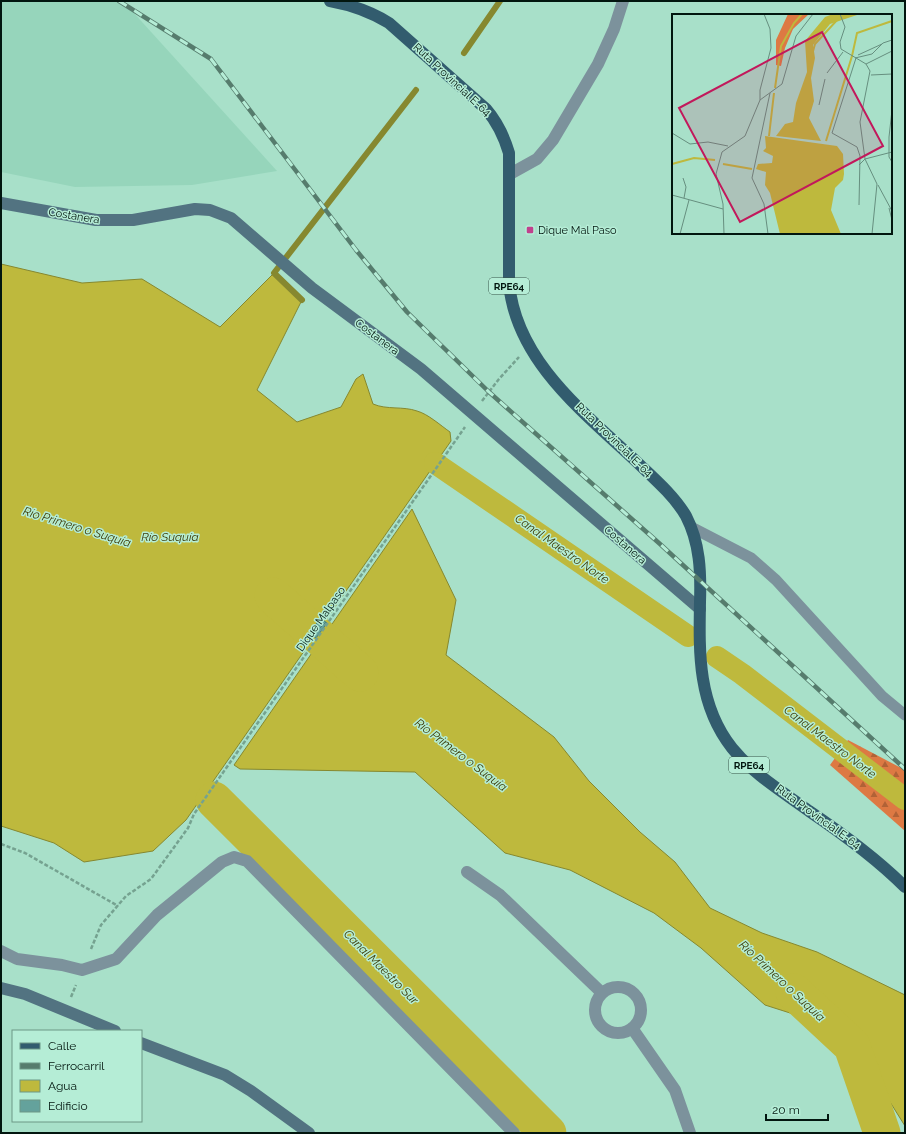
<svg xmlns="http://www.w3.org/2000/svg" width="906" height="1134" font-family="Raleway,sans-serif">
  <defs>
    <pattern id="forest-firs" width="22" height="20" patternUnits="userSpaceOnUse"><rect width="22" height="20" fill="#dd7943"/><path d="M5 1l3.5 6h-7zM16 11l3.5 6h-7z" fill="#b16236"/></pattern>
    <pattern id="building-hatch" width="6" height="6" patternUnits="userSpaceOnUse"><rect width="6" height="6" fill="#64a29c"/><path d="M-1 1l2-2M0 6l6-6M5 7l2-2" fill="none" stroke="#50837e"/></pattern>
  </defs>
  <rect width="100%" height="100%" fill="#a8e0c9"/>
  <path fill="#96d5bb" d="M1,1H123L277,171L192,185L75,187L1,172Z"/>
  <path fill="url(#forest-firs)" d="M848,740L905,770V831L830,765Z"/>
  <path fill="#beb93d" stroke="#86882f" d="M1,264L82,283L142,279L220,327L274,273L302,300L257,390L297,422L341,407L356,379L363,374L373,404C387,410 403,406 417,411C428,414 440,425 450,432L451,441L325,621L320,618L309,634L314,637L186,820L153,851L84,862L54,843L1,826Z
    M412,509L456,600L446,655L554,737L589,781L640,832L675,862L710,908L762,933L817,952L905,995V1126L875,1078L856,1034L765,1005L701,948L654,913L570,870L505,853L415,772L240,769L234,765Z"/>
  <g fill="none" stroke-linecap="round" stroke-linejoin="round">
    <path stroke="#86882f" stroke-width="6" d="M464,53L500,1
      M302,300L274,273L416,90"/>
    <path stroke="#beb93d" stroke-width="22" d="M435,463L688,636
      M717,657L742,674L905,799"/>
    <path stroke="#beb93d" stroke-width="37" d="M273,596L360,673
      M214,800L548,1133
      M794,992L852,1046L882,1133"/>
  </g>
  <path fill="url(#building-hatch)" stroke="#44827c" d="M320,618L327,623L316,638L310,634Z"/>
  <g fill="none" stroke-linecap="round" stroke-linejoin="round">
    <path stroke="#75a290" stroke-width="2.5" stroke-dasharray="4 2" stroke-linecap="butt" d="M482,401L499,379L519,357
      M1,844L25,853L118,906
      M91,949L101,925L126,896L151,879L188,828L194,814L465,427
      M71,997L76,985"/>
    <path stroke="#7c929c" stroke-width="11" d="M691,527L751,558L776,580L882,696L905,715"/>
    <path stroke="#7c929c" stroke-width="12" d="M510,174L537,159L553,140L598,64L614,29L623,1
      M467,872L500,895L602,993
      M1,951L17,959L62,965L82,970L116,959L157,915L222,862L234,857L247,861L514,1133
      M595 1010a23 23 0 1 1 46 0a23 23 0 1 1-46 0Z
      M632,1028L675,1090L690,1133"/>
    <path stroke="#527381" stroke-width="12" d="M1,203L96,220H133L195,209L210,210L231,218L312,288L421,369L700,609
      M1,988L25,994L115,1031
      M141,1043L225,1075L251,1091L309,1133"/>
    <path stroke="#325c6e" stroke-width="12" d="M330,1C352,5 370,11 389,23L486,109C498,123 504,136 509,153V283C516,362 586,414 640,465C656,480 675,497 686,516C700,543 701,572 700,602C699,654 698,705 732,748C753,774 783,792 809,811C843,834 876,858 905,887"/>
    <g stroke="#567c6d" stroke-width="4.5">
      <path id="rail" d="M119,1L211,59L356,250L407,312L489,392L660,544L905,769"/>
    </g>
    <use href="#rail" stroke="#b5edd6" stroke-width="3" stroke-dasharray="9" stroke-linecap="butt"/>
  </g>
  <rect fill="#c0418d" stroke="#b5edd6" stroke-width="1.5" x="526" y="226" width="8" height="8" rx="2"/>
  <g text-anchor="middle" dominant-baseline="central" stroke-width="3" stroke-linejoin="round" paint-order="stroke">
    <g fill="#b5edd6" stroke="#38564b" stroke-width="1">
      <rect x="489" y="278" width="40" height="16" rx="3"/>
      <rect x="729" y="757" width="40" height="16" rx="3"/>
    </g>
    <g font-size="10" font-weight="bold" fill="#02160f">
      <text x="509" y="286">RPE64</text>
      <text x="749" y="765">RPE64</text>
    </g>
    <g font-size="11" fill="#02160f" stroke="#b5edd6">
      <text transform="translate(452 80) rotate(43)">Ruta Provincial E-64</text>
      <text transform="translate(74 216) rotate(9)">Costanera</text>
      <text transform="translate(377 337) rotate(37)">Costanera</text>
      <text transform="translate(614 440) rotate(44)">Ruta Provincial E-64</text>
      <text transform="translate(625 545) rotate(41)">Costanera</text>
      <text transform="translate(321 619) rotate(-55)">Dique Malpaso</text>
      <text transform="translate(818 817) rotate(36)">Ruta Provincial E-64</text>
    </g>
    <g font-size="11" fill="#02160f" stroke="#b5edd6" text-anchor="start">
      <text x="538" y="230">Dique Mal Paso</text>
    </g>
    <g font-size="12" font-style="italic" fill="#3d3b07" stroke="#b5edd6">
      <text transform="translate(77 527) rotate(17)">Río Primero o Suquía</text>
      <text x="170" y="537">Río Suquía</text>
      <text transform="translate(562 549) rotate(35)">Canal Maestro Norte</text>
      <text transform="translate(830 742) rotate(37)">Canal Maestro Norte</text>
      <text transform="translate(461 755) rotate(37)">Río Primero o Suquía</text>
      <text transform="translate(381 967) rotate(45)">Canal Maestro Sur</text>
      <text transform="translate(782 981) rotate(43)">Río Primero o Suquía</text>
    </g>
  </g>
  <g transform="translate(672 14)">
    <rect width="220" height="220" fill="#a8e0c9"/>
    <path d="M116,0H137L121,15L113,34L109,52L104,51V26Z" fill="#dd7943"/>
    <path d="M161,0H188L158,10L141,31L143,44L139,64L142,87L137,104L149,127L104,122L113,110L121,108L124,89L135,58L133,27L153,3ZM93,122L165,132L171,140L172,160L171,166L163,174L159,196L169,220H108L98,179L93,171L94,158L84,155L86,150L100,149L101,142L91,137L94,134Z" fill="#beb93d"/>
    <path fill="none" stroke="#beb93d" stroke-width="2" d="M140,41L143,30L166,5L175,0M103,74L109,32L122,9L130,0M97,122L102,79M154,127L180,42L185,19L220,7M0,150L22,144L43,146M51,150L80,155"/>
    <path fill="none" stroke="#668f7f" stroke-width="1" d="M168,0L173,13L168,28L169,35L194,50L198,57L188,108L193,145L205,170L200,220M186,41L210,30M183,44L200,40L211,29L220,26M184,44L160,119L185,133L188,142L187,191M194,50L220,37M155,59L171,38M199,61L220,60M88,86V76L99,34L98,15L92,0M147,91L153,65M220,96L217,123V143L220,148M0,119L18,130L36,128L56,132M187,151L193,145L220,138M11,164L14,173L12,184M206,171L220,197M0,181L51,195M217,194L220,206M8,220L17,186M52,220L51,190L44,160L50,138L73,122L88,86L110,70L124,22L141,0M96,220L92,190L80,164L98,79"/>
    <path fill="#c2185b" fill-opacity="0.15" stroke="#c2185b" stroke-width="2" d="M150,18L211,132L68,208L7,94Z"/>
    <rect width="220" height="220" fill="none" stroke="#02160f" stroke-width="2"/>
  </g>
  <rect width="906" height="1134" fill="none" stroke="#02160f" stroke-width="4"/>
  <rect x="12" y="1030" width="130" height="92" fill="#b5edd6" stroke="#6d9786"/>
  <rect x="20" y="1043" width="20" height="6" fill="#325c6e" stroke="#6d9786"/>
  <text x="48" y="1050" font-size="12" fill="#02160f">Calle</text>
  <rect x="20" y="1063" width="20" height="6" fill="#567c6d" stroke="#6d9786"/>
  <text x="48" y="1070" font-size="12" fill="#02160f">Ferrocarril</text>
  <rect x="20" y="1080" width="20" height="12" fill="#beb93d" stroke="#6d9786"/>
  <text x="48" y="1090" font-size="12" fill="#02160f">Agua</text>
  <rect x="20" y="1100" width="20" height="12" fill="#64a29c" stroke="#6d9786"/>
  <text x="48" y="1110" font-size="12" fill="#02160f">Edificio</text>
  <path d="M766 1114v6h62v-6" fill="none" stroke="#02160f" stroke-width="2"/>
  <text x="772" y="1114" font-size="12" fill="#02160f" stroke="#b5edd6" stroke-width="3" paint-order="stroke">20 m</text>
</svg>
